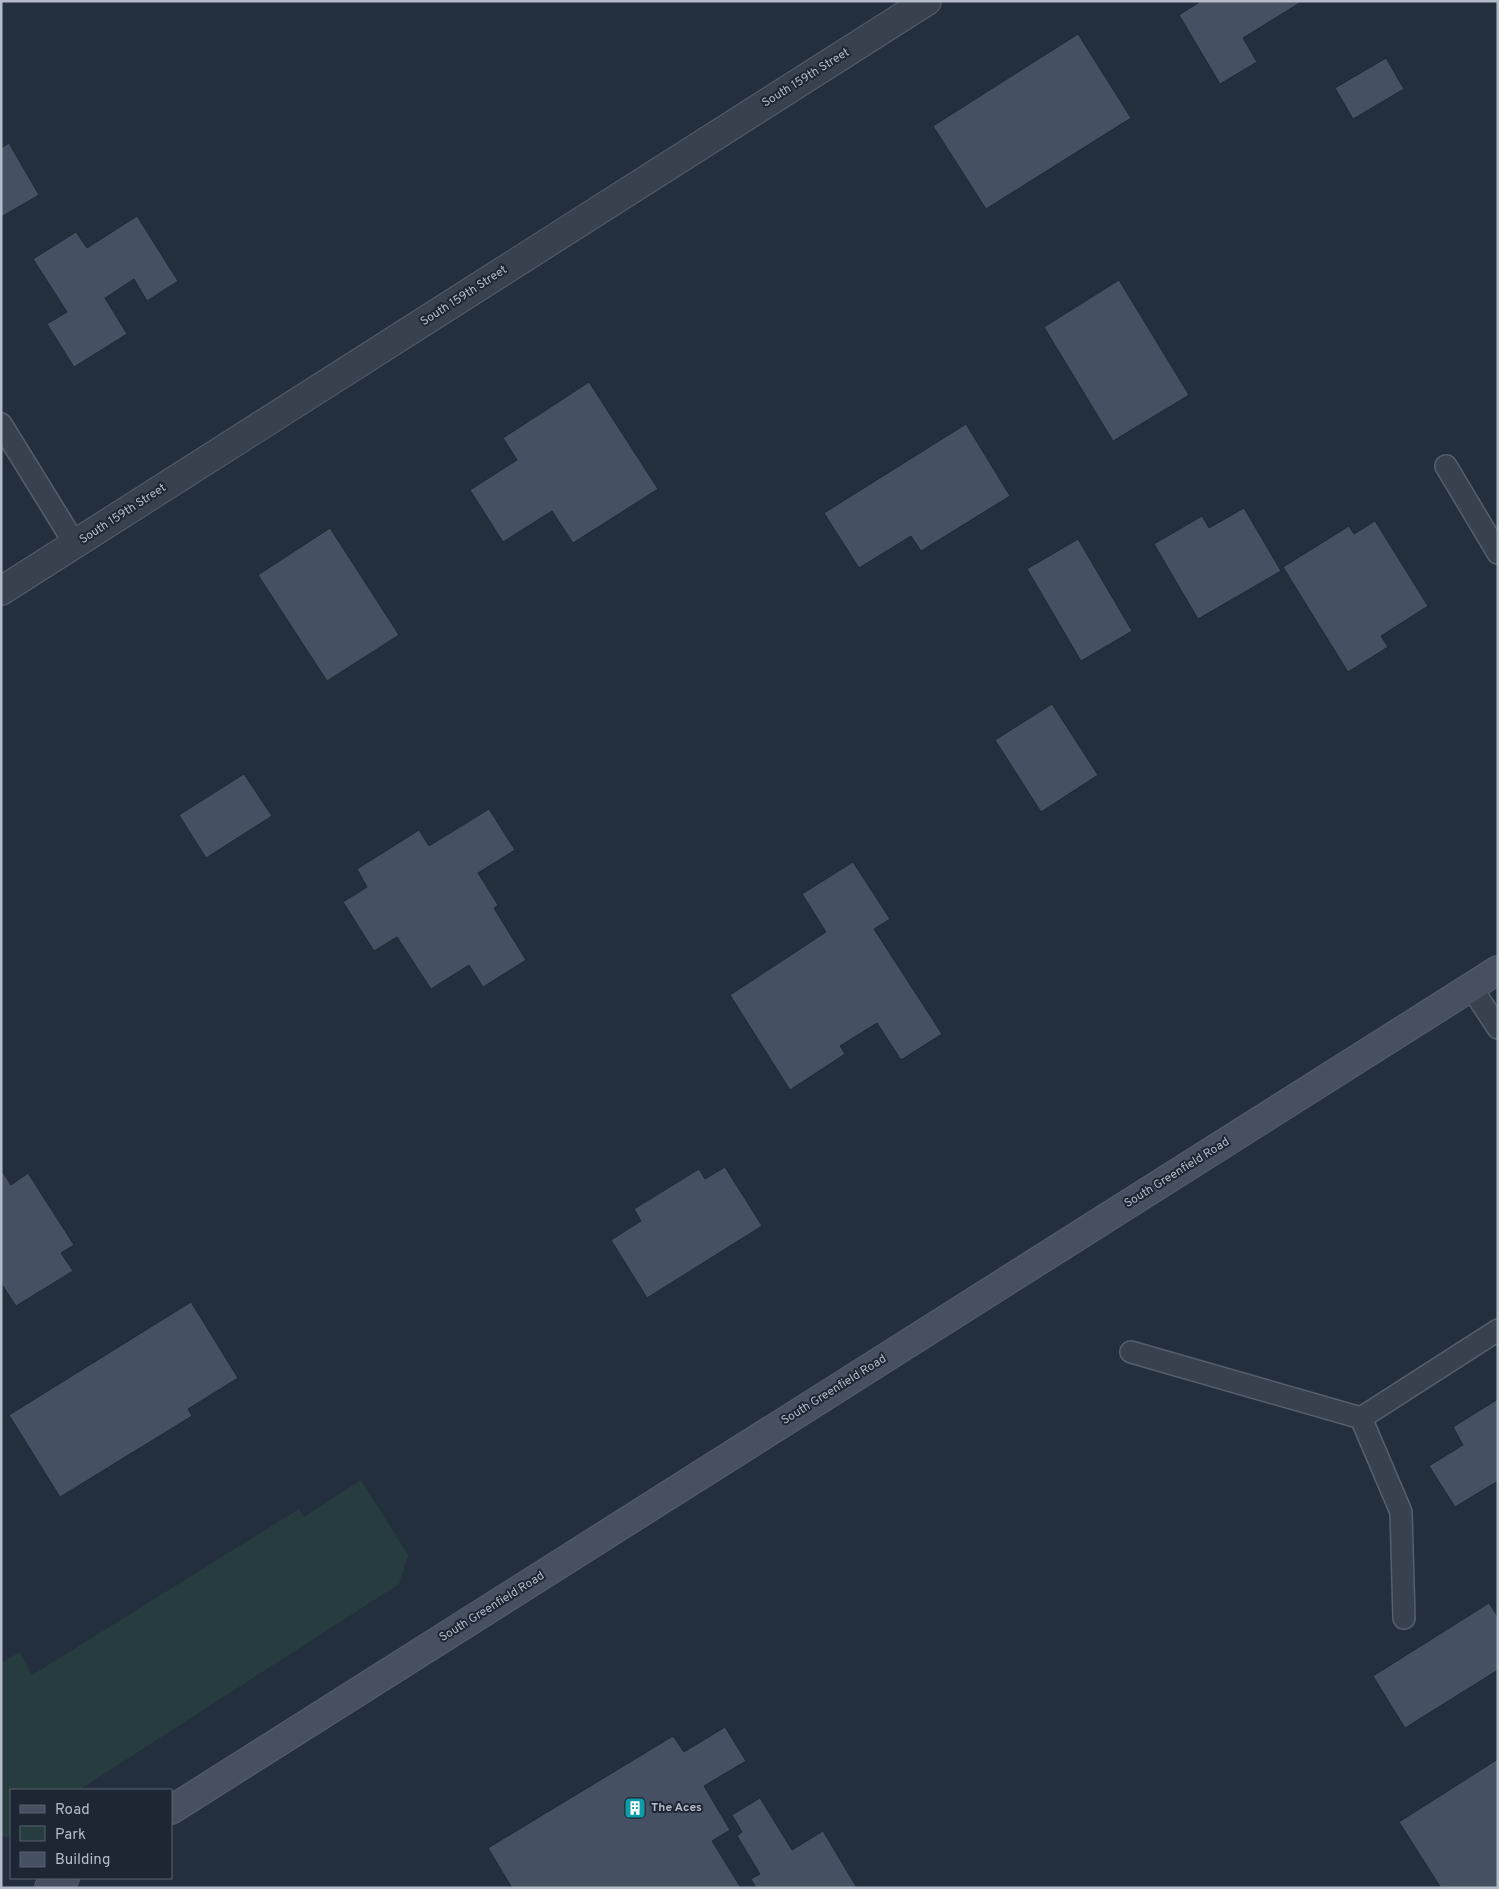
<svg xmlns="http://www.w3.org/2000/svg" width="1499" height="1889" font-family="Overpass,sans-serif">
  <rect width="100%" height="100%" fill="#242f3e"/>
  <path fill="#263c3f" d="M361,1480L408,1555L399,1584L79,1790H11V1834L7,1837L1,1836V1663L20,1652L32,1675L299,1509L304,1517Z"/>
  <path fill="#455162" stroke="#1f2835" d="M1201,1H1303L1243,38L1257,62L1220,84L1179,15Z
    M1078,34L1131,118L986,209L933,126Z
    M1386,58L1404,89L1353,119L1335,88Z
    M9,143L39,195L1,217V148Z
    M137,216L178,281L147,301L134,279L105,298L127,334L74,367L47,324L67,312L33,259L76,232L87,248Z
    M1119,280L1189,395L1113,441L1044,327Z
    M589,382L658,489L573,543L552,511L503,542L470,490L517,460L503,438Z
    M966,424L1010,496L921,551L911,536L859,568L824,513Z
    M1244,508L1281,571L1198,619L1154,544L1202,516L1209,528Z
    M1375,521L1428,606L1381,636L1388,647L1348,672L1283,567L1349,526L1354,534Z
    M330,528L399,635L327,681L258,575Z
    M1078,539L1132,631L1081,661L1027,569Z
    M1052,704L1098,775L1041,812L995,740Z
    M244,774L272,816L206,858L179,815Z
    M489,809L515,850L478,873L498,905L494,908L526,960L483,987L469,965L431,989L397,937L374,951L343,902L367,887L357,869L419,830L429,846Z
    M853,862L890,919L874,929L942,1034L901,1060L877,1023L840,1046L845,1054L790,1090L730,995L826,932L802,894Z
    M725,1167L762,1226L647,1298L611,1240L641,1221L634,1209L699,1169L705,1179Z
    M1,1169L11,1185L28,1173L74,1245L61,1253L73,1271L16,1306L1,1283Z
    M191,1302L238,1378L188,1409L192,1416L60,1497L9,1415Z
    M1498,1399V1481L1455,1507L1429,1466L1463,1445L1453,1427Z
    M1489,1603L1498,1617V1670L1405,1728L1373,1676Z
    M725,1727L746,1761L704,1786L730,1830L712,1841L741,1888H512L488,1848L673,1736L684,1752Z
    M1498,1759V1888H1441L1399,1822Z
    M760,1798L792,1850L823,1831L857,1888H756L751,1879L760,1874L737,1836L742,1832L732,1815Z"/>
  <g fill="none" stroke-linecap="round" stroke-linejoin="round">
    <g stroke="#565f6c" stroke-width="24">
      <path id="service" d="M1,424L75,544
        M1446,466L1498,553
        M1471,987L1498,1028
        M1131,1352L1361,1418L1498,1330
        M1361,1418L1401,1512L1404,1618"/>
    </g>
    <g stroke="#565f6c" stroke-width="30">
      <path id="minor" d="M1,591L927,1"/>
    </g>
    <g stroke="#565f6c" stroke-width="30">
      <path id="secondary" d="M171,1810L1498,970
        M49,1888L65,1878"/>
    </g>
    <use href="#service" stroke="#38414e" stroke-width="21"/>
    <use href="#minor" stroke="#38414e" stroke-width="28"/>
    <use href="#secondary" stroke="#465061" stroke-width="28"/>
  </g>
  <defs>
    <g id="building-square" transform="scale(1.125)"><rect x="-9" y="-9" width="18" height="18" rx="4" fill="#0f9aa8" stroke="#1d2633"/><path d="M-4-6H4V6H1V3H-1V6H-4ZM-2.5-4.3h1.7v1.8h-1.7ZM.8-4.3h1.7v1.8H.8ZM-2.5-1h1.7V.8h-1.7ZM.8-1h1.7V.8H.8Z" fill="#fff"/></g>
  </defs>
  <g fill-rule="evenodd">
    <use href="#building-square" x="635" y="1808"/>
  </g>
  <g text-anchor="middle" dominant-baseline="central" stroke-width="4" stroke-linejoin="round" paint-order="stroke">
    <g font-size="12" fill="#b4bcc9" stroke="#1d2633">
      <text transform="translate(806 78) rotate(-32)">South 159th Street</text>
      <text transform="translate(464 296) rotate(-33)">South 159th Street</text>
      <text transform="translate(123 514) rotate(-33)">South 159th Street</text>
      <text transform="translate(1177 1173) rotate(-32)">South Greenfield Road</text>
      <text transform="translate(834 1390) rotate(-32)">South Greenfield Road</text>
      <text transform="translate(492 1607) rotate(-32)">South Greenfield Road</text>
    </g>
    <g font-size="12" font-weight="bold" fill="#b4bcc9" stroke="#1d2633" text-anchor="start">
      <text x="651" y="1808">The Aces</text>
    </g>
  </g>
  <rect width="1499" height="1889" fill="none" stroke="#b4bcc9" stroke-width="5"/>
  <rect x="10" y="1789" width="162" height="90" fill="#1d2633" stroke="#59626f"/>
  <rect x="20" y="1805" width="25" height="8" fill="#465061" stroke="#59626f"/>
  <text x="55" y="1814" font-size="15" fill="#b4bcc9">Road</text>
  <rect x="20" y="1826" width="25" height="15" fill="#263c3f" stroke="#59626f"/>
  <text x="55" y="1839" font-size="15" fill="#b4bcc9">Park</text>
  <rect x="20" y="1852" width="25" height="15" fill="#455162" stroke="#59626f"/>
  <text x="55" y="1864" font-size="15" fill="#b4bcc9">Building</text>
</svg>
